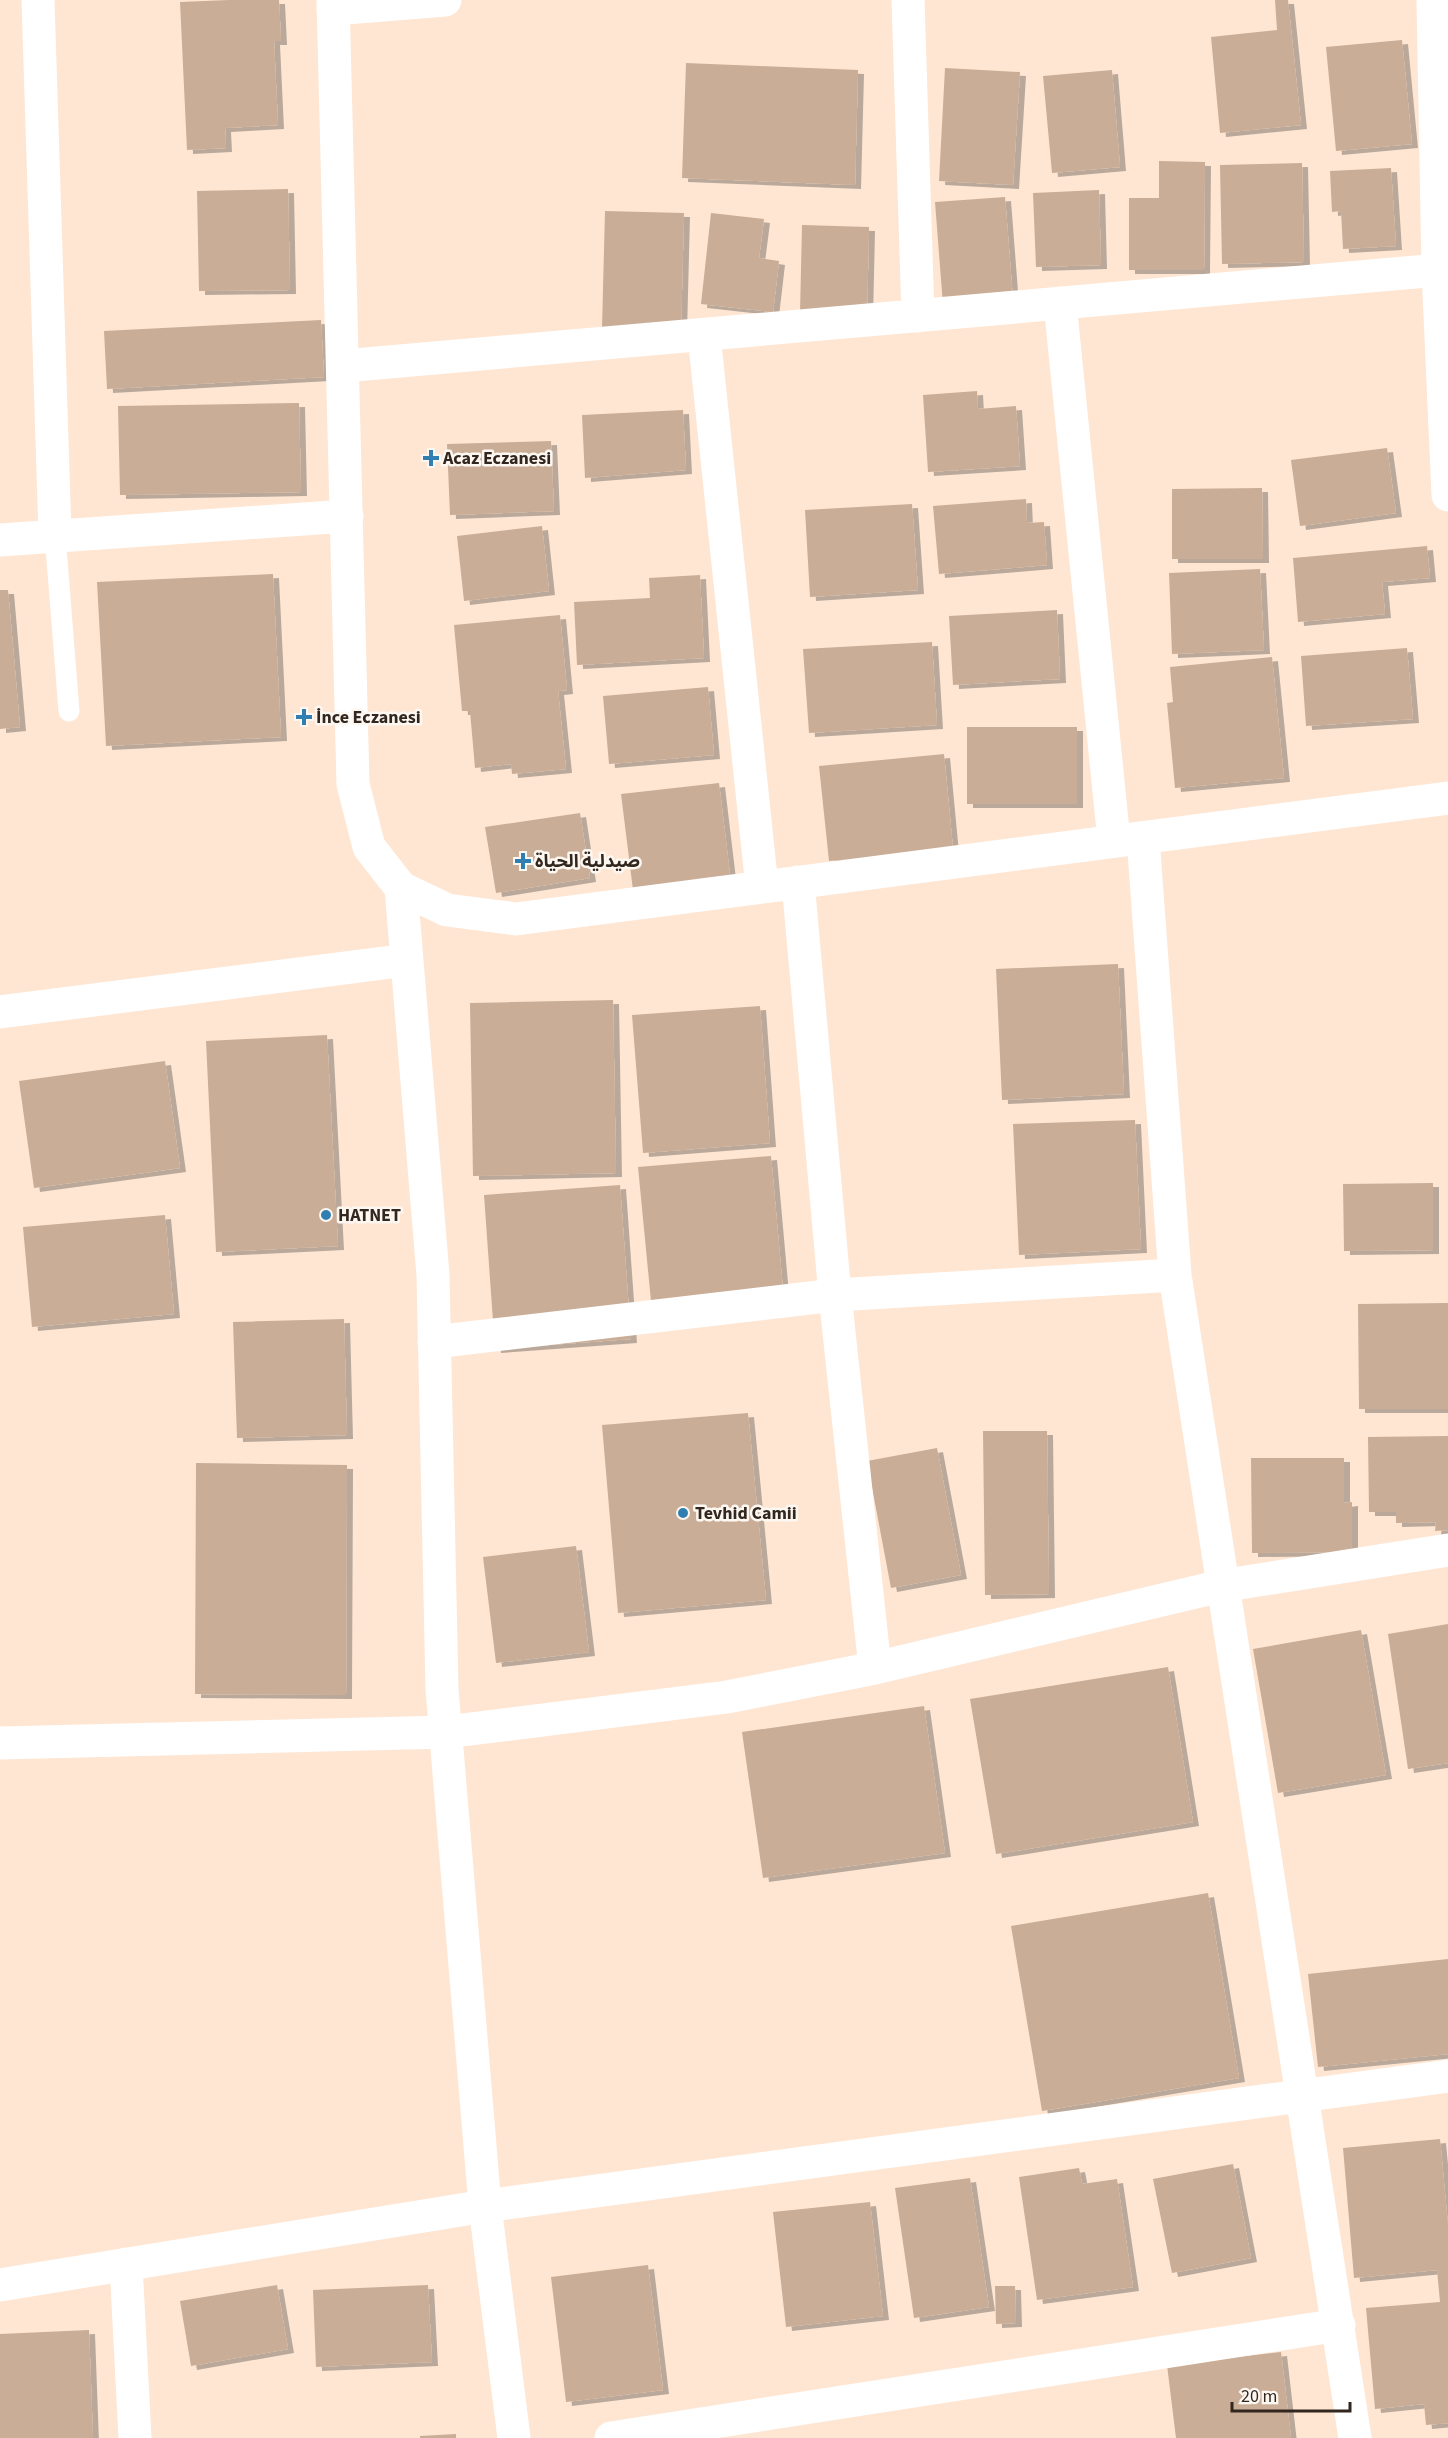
<svg xmlns="http://www.w3.org/2000/svg" width="1448" height="2438" font-family="'Source Sans 3','Noto Sans Arabic',sans-serif">
  <defs>
    <filter id="shadow"><feDropShadow dx="6" dy="4" stdDeviation="0" flood-color="#0004"/></filter>
  </defs>
  <rect width="100%" height="100%" fill="#fee6d3"/>
  <path fill="#caad96" filter="url(#shadow)" d="M229,0H279L281,41H274L278,125L225,128L226,148L187,150L180,2Z
    M1275,0H1288L1301,125L1220,133L1211,37L1277,30Z
    M1402,40L1412,144L1336,151L1326,47Z
    M686,63L858,70L855,185L682,178Z
    M945,68L1020,72L1013,185L939,181Z
    M1112,70L1120,167L1052,173L1043,76Z
    M1159,161L1205,162L1204,270H1129V198H1159Z
    M1302,163L1304,262L1222,264L1220,165Z
    M1391,168L1396,246L1343,249L1341,211L1332,212L1330,171Z
    M288,189L290,290L199,291L197,191Z
    M1099,190L1101,265L1036,267L1033,193Z
    M1005,197L1013,300L943,305L935,202Z
    M605,211L684,213L681,329L602,328Z
    M711,213L764,219L759,258L779,261L773,312L701,304Z
    M802,225L869,227L867,315L800,313Z
    M321,320L324,377L107,389L104,331Z
    M977,391L978,409L1016,406L1020,466L928,472L923,395Z
    M299,403L301,492L120,495L118,406Z
    M683,410L686,470L585,478L582,415Z
    M551,441L554,511L450,515L447,444Z
    M1387,448L1396,513L1300,526L1291,460Z
    M1262,488L1263,559H1172V489Z
    M1026,499L1027,523L1044,522L1047,565L939,574L933,506Z
    M912,504L918,590L810,597L805,510Z
    M542,526L549,591L464,601L457,536Z
    M1427,546L1430,578L1382,582L1385,614L1298,622L1293,558Z
    M1260,569L1264,650L1172,654L1169,573Z
    M273,574L281,737L106,746L97,582Z
    M700,575L704,658L577,665L574,602L650,598L649,578Z
    M0,590H8L20,727L0,729Z
    M1057,610L1060,679L953,685L949,616Z
    M560,615L567,690L558,691L566,769L512,774L511,764L475,768L470,711H462L454,625Z
    M932,642L937,725L809,733L803,649Z
    M1407,648L1413,719L1306,726L1301,656Z
    M1272,657L1284,778L1175,788L1167,703L1173,702L1170,667Z
    M708,687L714,755L609,764L603,696Z
    M967,727H1077V804H967Z
    M944,754L953,849L829,861L819,766Z
    M719,783L730,875L695,879L696,891L634,898L621,794Z
    M580,813L590,878L496,893L485,827Z
    M1118,964L1124,1094L1002,1100L996,969Z
    M613,1000L616,1173L473,1176L470,1003Z
    M760,1006L770,1143L643,1153L632,1015Z
    M327,1035L338,1246L216,1252L206,1041Z
    M165,1061L180,1168L34,1188L19,1081Z
    M1135,1120L1141,1249L1019,1255L1013,1124Z
    M771,1156L783,1290L651,1301L638,1167Z
    M1433,1183V1250L1344,1251L1343,1184Z
    M620,1185L631,1339L495,1349L484,1195Z
    M165,1215L174,1314L32,1327L23,1227Z
    M1448,1303V1409H1359L1358,1304Z
    M344,1319L347,1435L237,1438L233,1322Z
    M748,1413L766,1600L618,1613L602,1425Z
    M983,1431H1047L1049,1594L985,1595Z
    M1448,1436V1530L1435,1531L1436,1522L1396,1523V1512H1369L1368,1437Z
    M937,1448L961,1575L891,1588L867,1461Z
    M1251,1458H1344V1503L1352,1502V1552L1252,1553Z
    M196,1463L347,1465L346,1695L195,1694Z
    M576,1546L589,1652L496,1663L483,1557Z
    M1448,1624V1763L1408,1769L1388,1634Z
    M1361,1630L1386,1775L1278,1793L1253,1649Z
    M1168,1667L1193,1822L996,1854L970,1699Z
    M924,1706L945,1853L763,1878L742,1732Z
    M1208,1893L1239,2078L1042,2111L1011,1926Z
    M1448,1959V2054L1318,2067L1308,1974Z
    M1440,2139L1448,2226V2423L1426,2425L1424,2404L1375,2409L1366,2308L1440,2302L1437,2270L1354,2278L1343,2148Z
    M1233,2164L1251,2258L1172,2273L1153,2179Z
    M1079,2168L1082,2184L1117,2179L1133,2287L1037,2300L1019,2177Z
    M970,2178L989,2307L914,2318L895,2188Z
    M870,2202L883,2316L786,2327L773,2212Z
    M648,2265L663,2390L566,2402L551,2277Z
    M277,2285L288,2349L191,2366L180,2301Z
    M428,2285L432,2362L316,2367L313,2290Z
    M995,2286H1015L1016,2323L996,2324Z
    M89,2330L93,2438H0V2334Z
    M1281,2352L1291,2438H1176L1167,2365Z
    M456,2434V2438H420V2436Z"/>
  <g fill="none" stroke-linecap="round" stroke-linejoin="round">
    <path stroke="#fff" stroke-width="21" d="M55,535L69,711"/>
    <path stroke="#fff" stroke-width="33" d="M38,0L55,535
      M333,0L353,784L369,847L401,888L447,910L516,919L1448,798
      M908,0L918,316
      M1433,0L1438,270L1448,495
      M333,9L445,0
      M1060,303L1114,841
      M704,335L762,887
      M343,366L1438,270
      M0,540L347,516
      M1143,838L1175,1275L1355,2438
      M798,882L835,1295L875,1668
      M401,888L433,1275L442,1689L485,2206L514,2438
      M0,1012L407,960
      M434,1342L835,1295L1175,1275
      M0,1743L446,1732L727,1697L875,1668L1221,1586L1448,1550
      M126,2264L135,2438
      M0,2285L485,2206L1448,2076
      M611,2438L1339,2325"/>
  </g>
  <g fill="#317fb1" stroke="#fdf7f2" stroke-width="2">
    <path d="M428 449h6v6h6v6h-6v6h-6v-6h-6v-6h6z"/>
    <path d="M301 708h6v6h6v6h-6v6h-6v-6h-6v-6h6z"/>
    <path d="M520 852h6v6h6v6h-6v6h-6v-6h-6v-6h6z"/>
    <circle cx="326" cy="1215" r="6"/>
    <circle cx="683" cy="1513" r="6"/>
  </g>
  <g text-anchor="middle" dominant-baseline="central" stroke-width="5" stroke-linejoin="round" paint-order="stroke">
    <g font-size="18" font-weight="bold" fill="#32271e" stroke="#fdf7f2" text-anchor="start">
      <text x="443" y="458">Acaz Eczanesi</text>
      <text x="316" y="717">İnce Eczanesi</text>
      <text x="535" y="861">صيدلية الحياة</text>
      <text x="338" y="1215">HATNET</text>
      <text x="695" y="1513">Tevhid Camii</text>
    </g>
  </g>
  <path d="M1232 2402v9h118v-9" fill="none" stroke="#32271e" stroke-width="3"/>
  <text x="1241" y="2402" font-size="18" fill="#32271e" stroke="#fdf7f2" stroke-width="4.5" paint-order="stroke">20 m</text>
</svg>
